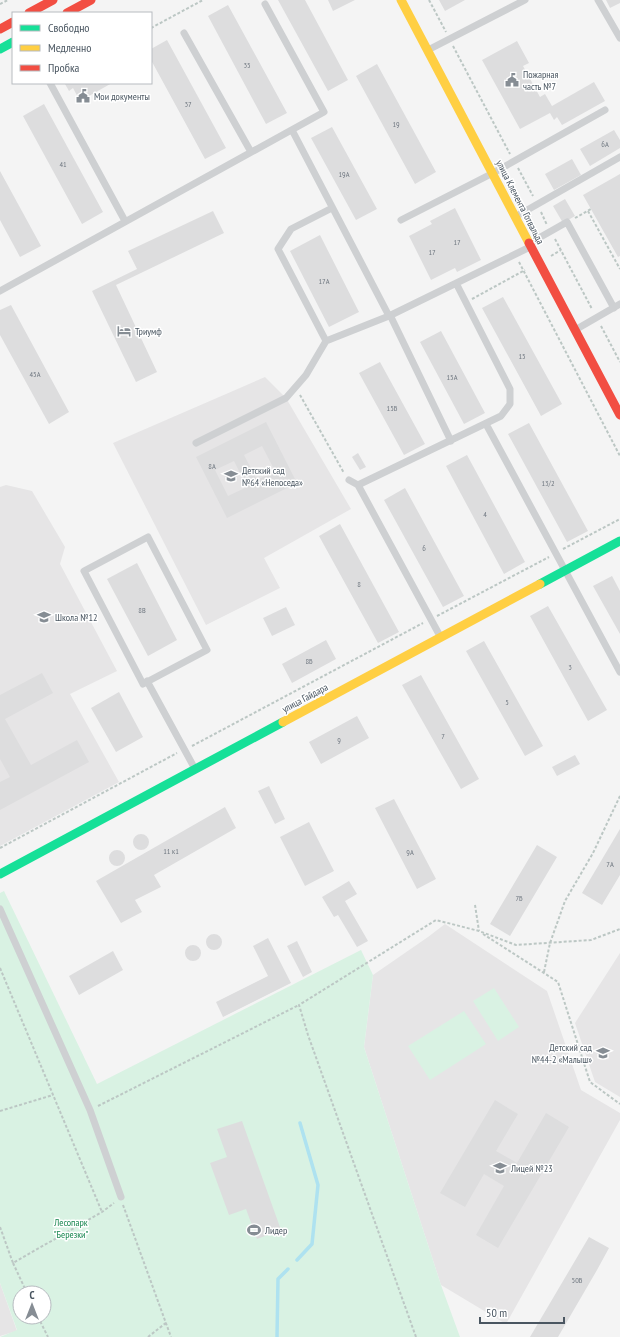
<svg xmlns="http://www.w3.org/2000/svg" width="620" height="1337" font-family="'PT Sans Narrow',sans-serif">
  <rect width="100%" height="100%" fill="#f4f4f4"/>
  <path fill="#e6e5e6" d="M265,377L286,398L351,509L264,558L280,588L206,625L113,443Z
    M6,485L32,491L65,547L60,564L117,671L70,694L119,782L0,846V487Z
    M445,924L547,991L581,1090L620,1113V1120L506,1324L441,1285L364,1047L373,975L428,937Z
    M620,953V1097L595,1082L575,1023Z
    M0,1283L17,1331L0,1336Z"/>
  <path fill="#d9f2e3" fill-rule="evenodd" d="M4,891L97,1084L361,950L373,975L364,1047L441,1285L460,1337H0L17,1330L0,1283V893ZM20,1293H44V1317H20Z
    M494,988L519,1027L498,1041L473,1001Z
    M464,1011L486,1044L430,1080L408,1046Z"/>
  <g fill="none" stroke-linecap="round" stroke-linejoin="round">
    <path stroke="#aee2f0" stroke-width="3.5" d="M297,1260L312,1244L318,1185L300,1123
      M277,1337L278,1279L288,1269"/>
  </g>
  <path fill="#ddddde" fill-rule="evenodd" d="M278,0H305L348,80L328,91Z
    M328,0H355L333,11Z
    M439,0H465L445,11Z
    M606,0H620V3L610,8Z
    M228,5L287,113L266,124L208,16Z
    M167,40L226,148L205,159L151,60V49Z
    M517,41L529,63L523,66L540,97L545,94L552,106L594,82L605,101L562,125L557,117L554,120L550,113L520,129L482,60Z
    M377,64L436,172L415,184L356,76Z
    M66,83H112L80,101L73,88L69,91L65,84Z
    M44,104L103,212L82,224L23,116Z
    M332,127L377,209L356,220L311,138Z
    M614,130L620,140V148L590,166L580,149Z
    M572,159L581,175L554,190L545,174Z
    M0,171L41,246L20,257L0,220Z
    M620,174V256L618,257L583,195Z
    M565,199L575,216L563,223L553,206Z
    M455,208L481,260L457,272L455,268L431,280L409,236L432,224L430,221Z
    M213,211L224,233L116,285L157,372L136,382L92,291L137,269L128,251Z
    M320,235L359,312L329,327L290,251Z
    M503,297L562,404L541,416L482,308Z
    M11,305L69,412L49,424L0,335V310Z
    M441,331L485,413L464,424L420,342Z
    M380,362L425,444L404,455L359,373Z
    M266,422L297,483L227,518L196,457ZM262,446L275,471L257,480L244,455ZM234,461L247,487L228,496L215,470Z
    M529,423L588,531L567,542L508,434Z
    M358,453L366,467L360,470L352,457Z
    M467,455L525,562L504,574L446,466Z
    M405,488L464,596L443,607L384,500Z
    M340,524L399,632L378,643L319,536Z
    M137,563L177,640L148,656L107,579Z
    M612,576L620,591V634L593,586Z
    M548,606L607,710L588,721L530,616Z
    M286,607L295,625L272,636L263,618Z
    M326,640L336,659L292,683L282,664Z
    M484,641L543,746L525,756L466,651Z
    M42,673L53,693L5,719L31,765L77,740L89,762L0,810V782L10,777L0,759V695Z
    M421,675L479,779L461,789L402,685Z
    M119,692L143,737L116,752L91,708Z
    M357,716L369,738L321,764L309,742Z
    M575,755L580,764L557,776L552,767Z
    M269,786L285,819L275,824L258,791Z
    M394,799L436,879L417,889L375,808Z
    M225,807L236,828L154,875L161,887L135,900L142,912L121,923L96,881Z
    M309,822L334,871L305,886L280,837Z
    M620,829V875L602,905L582,893Z
    M133 842a8 8 0 1 1 16 0a8 8 0 1 1-16 0Z
    M537,845L557,857L510,936L490,924Z
    M109 858a8 8 0 1 1 16 0a8 8 0 1 1-16 0Z
    M349,881L357,894L345,901L368,941L357,947L338,915L334,917L322,897Z
    M206 942a8 8 0 1 1 16 0a8 8 0 1 1-16 0Z
    M268,938L291,983L223,1017L216,1002L268,976L253,946Z
    M297,941L312,972L303,977L287,946Z
    M185 953a8 8 0 1 1 16 0a8 8 0 1 1-16 0Z
    M113,951L123,970L79,995L69,976Z
    M495,1100L518,1114L496,1151L517,1163L546,1113L569,1127L498,1248L476,1235L504,1186L484,1174L465,1207L440,1193Z
    M242,1121L281,1230L257,1239L246,1209L229,1215L210,1163L227,1157L217,1129Z
    M589,1237L609,1248L597,1270L558,1337H530Z"/>
  <g fill="none" stroke-linecap="round" stroke-linejoin="round">
    <path stroke="#bcc7c4" stroke-width="2" stroke-dasharray="3 2" stroke-linecap="butt" d="M429,0L446,32
      M0,4L8,0
      M151,28L203,0
      M453,46L510,154
      M518,168L533,196
      M588,211L620,269
      M541,212L547,225
      M575,218L591,209
      M555,239L592,309
      M551,256L561,250
      M519,262L620,456
      M472,299L525,270
      M601,326L620,362
      M300,395L344,473
      M563,549L620,519
      M437,616L549,557
      M192,746L423,623
      M0,848L177,753
      M475,905L479,931
      M483,934L558,982L590,1082L620,1104
      M0,968L102,1212
      M544,972L550,943L565,901L593,853L620,796
      M98,1106L299,1005
      M0,1111L53,1095
      M123,1205L171,1337
      M0,1227L13,1263L102,1212L114,1203
      M13,1263L27,1293
      M38,1317L48,1337
      M148,1337L167,1322
      M416,1337L308,1035L299,1005L436,920L479,931L516,945L591,940L620,929"/>
    <path stroke="#ced0d2" stroke-width="7" d="M598,0L620,38
      M184,33L251,152
      M428,50L525,0
      M50,83L125,221
      M292,130L389,316L530,247
      M332,208L291,229L278,249L326,341L389,316
      M515,217L620,157
      M401,220L493,173L605,110
      M530,243L567,222L614,308
      M0,291L324,112L265,4
      M390,315L451,441
      M575,330L620,304
      M486,424L620,672
      M196,443L286,398L306,375L326,341
      M349,480L358,485L501,416L510,404V389L456,283
      M358,485L440,636
      M148,537L207,650L143,684L84,571Z
      M147,681L195,769
      M0,909L90,1110L121,1197"/>
    <path stroke="#16e098" stroke-width="9" d="M0,49L13,42
      M540,584L620,541
      M0,874L283,722"/>
    <path stroke="#ffcf43" stroke-width="9" d="M401,0L529,243
      M283,722L540,584"/>
    <path stroke="#f24e42" stroke-width="9" d="M29,13L53,0
      M67,13L91,0
      M0,29L13,22
      M529,243L620,415"/>
  </g>
  <defs>
    <g id="civic-bare" transform="scale(1.08)"><path d="M-.6-6.5H3V-4.5H.6V-3L4-1V1h2V6H-6V1h2V-1L-.6-3ZM-1.2 2.5V6h2.4V2.5Z" fill="#868d94" stroke="#fff" stroke-width="2.5" paint-order="stroke"/></g>
    <g id="hotel-bare" transform="scale(1.08)"><path d="M-6-4.5h1.5V1H6V5H4.5V3h-9V5H-6ZM-4 0a1.8 1.8 0 1 1 3.6 0ZM.5 0V-2.5h3Q6-2.5 6 0Z" fill="#868d94" stroke="#fff" stroke-width="2.5" paint-order="stroke"/></g>
    <g id="school-bare" transform="scale(1.08)"><path d="M0-5L7-2L0 1L-7-2ZM-4 1L0 2.5L4 1V4Q0 6-4 4Z" fill="#868d94" stroke="#fff" stroke-width="2.5" paint-order="stroke"/></g>
    <g id="stadium-bare" transform="scale(1.08)"><path d="M0-5a6.5 5 0 1 0 0 10a6.5 5 0 1 0 0-10ZM-3.5-1.8h7v3.6h-7Z" fill="#868d94" stroke="#fff" stroke-width="2.5" paint-order="stroke"/></g>
  </defs>
  <g fill-rule="evenodd">
    <use href="#civic-bare" x="512" y="80"/>
    <use href="#civic-bare" x="83" y="96"/>
    <use href="#hotel-bare" x="124" y="331"/>
    <use href="#school-bare" x="231" y="476"/>
    <use href="#school-bare" x="44" y="617"/>
    <use href="#school-bare" x="603" y="1053"/>
    <use href="#school-bare" x="500" y="1168"/>
    <use href="#stadium-bare" x="254" y="1230"/>
  </g>
  <g text-anchor="middle" dominant-baseline="central" stroke-width="3" stroke-linejoin="round" paint-order="stroke">
    <g font-size="8" fill="#707881">
      <text x="247" y="65">35</text>
      <text x="188" y="104">37</text>
      <text x="396" y="124">19</text>
      <text x="605" y="144">6А</text>
      <text x="63" y="164">41</text>
      <text x="344" y="174">19А</text>
      <text x="457" y="242">17</text>
      <text x="432" y="252">17</text>
      <text x="324" y="281">17А</text>
      <text x="522" y="356">15</text>
      <text x="35" y="374">45А</text>
      <text x="452" y="377">15А</text>
      <text x="392" y="408">15Б</text>
      <text x="212" y="466">8А</text>
      <text x="548" y="483">13/2</text>
      <text x="485" y="514">4</text>
      <text x="424" y="548">6</text>
      <text x="359" y="584">8</text>
      <text x="142" y="610">8В</text>
      <text x="309" y="661">8Б</text>
      <text x="570" y="667">3</text>
      <text x="507" y="702">5</text>
      <text x="443" y="736">7</text>
      <text x="339" y="740">9</text>
      <text x="171" y="851">11 к1</text>
      <text x="410" y="852">9А</text>
      <text x="610" y="864">7А</text>
      <text x="519" y="898">7Б</text>
      <text x="577" y="1280">50Б</text>
    </g>
    <g font-size="10" fill="#4a5661" stroke="#fff" text-anchor="start">
      <text x="523" y="74">Пожарная<tspan x="523" dy="12">часть №7</tspan></text>
      <text x="94" y="96">Мои документы</text>
      <text x="135" y="331">Триумф</text>
      <text x="242" y="470">Детский сад<tspan x="242" dy="12">№64 «Непоседа»</tspan></text>
      <text x="55" y="617">Школа №12</text>
      <text x="592" y="1047" text-anchor="end">Детский сад<tspan x="592" dy="12">№44-2 «Малыш»</tspan></text>
      <text x="511" y="1168">Лицей №23</text>
      <text x="265" y="1230">Лидер</text>
    </g>
    <g font-size="10" fill="#4a5661" stroke="#fff">
      <text transform="translate(520 202) rotate(63)">улица Клемента Готвальда</text>
      <text transform="translate(305 698) rotate(-28)">улица Гайдара</text>
    </g>
    <g font-size="10" fill="#17864f" stroke="#fff">
      <text x="71" y="1222">Лесопарк<tspan x="71" dy="12">"Березки"</tspan></text>
    </g>
  </g>
  <rect x="12" y="12" width="140" height="72" fill="#ffffff" stroke="#b7bbc0"/>
  <rect x="20" y="25" width="20" height="6" fill="#16e098" stroke="#b7bbc0"/>
  <text x="48" y="32" font-size="12" fill="#4a5661">Свободно</text>
  <rect x="20" y="45" width="20" height="6" fill="#ffcf43" stroke="#b7bbc0"/>
  <text x="48" y="52" font-size="12" fill="#4a5661">Медленно</text>
  <rect x="20" y="65" width="20" height="6" fill="#f24e42" stroke="#b7bbc0"/>
  <text x="48" y="72" font-size="12" fill="#4a5661">Пробка</text>
  <g transform="translate(32 1305)"><circle r="19" fill="#ffffff" stroke="#b7bbc0"/>
  <path d="M0-3L7 15L0 10L-7 15Z" fill="#868d94"/>
  <text y="-6" font-size="11" font-weight="bold" text-anchor="middle" fill="#4a5661">С</text>
  </g>
  <path d="M480 1317v6h84v-6" fill="none" stroke="#4a5661" stroke-width="2"/>
  <text x="486" y="1317" font-size="12" fill="#4a5661" stroke="#ffffff" stroke-width="3" paint-order="stroke">50 m</text>
</svg>
